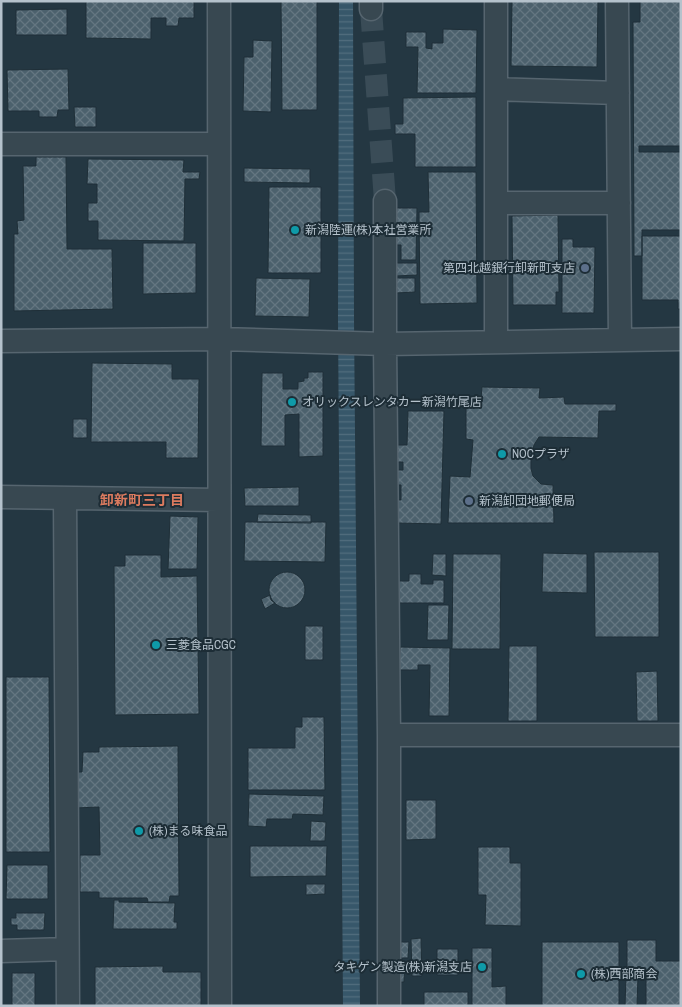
<svg xmlns="http://www.w3.org/2000/svg" width="682" height="1007" font-family="'Archivo Narrow','Noto Sans JP',sans-serif">
  <defs>
    <pattern id="water-rules" width="6" height="5" patternUnits="userSpaceOnUse" patternTransform="scale(1.25)"><rect width="6" height="5" fill="#37576a"/><path d="M0 2.5h6" fill="none" stroke="#526e7e"/></pattern>
    <pattern id="building-cross-hatch" width="8" height="8" patternUnits="userSpaceOnUse" patternTransform="scale(1.25)"><rect width="8" height="8" fill="#4c616d"/><path d="M0 0l8 8M0 8l8-8" fill="none" stroke="#647681"/></pattern>
  </defs>
  <rect width="100%" height="100%" fill="#243742"/>
  <path fill="url(#water-rules)" d="M339,1H353L354,319L360,1006H343L338,319Z"/>
  <path fill="url(#building-cross-hatch)" stroke="#1f2f38" d="M86,1H194V18H179L178,26H166V18H151V39L86,38Z
    M281,1H317V110H282Z
    M512,1H598L597,67L511,66Z
    M640,1H681V146H639V152H681V230H642V256H634L633,22H640Z
    M67,9V35H16V10Z
    M443,29L477,30L476,93H417L418,47H406V32H426V48L432,49V43H443Z
    M253,40L272,41L271,112L243,111L244,57H253Z
    M68,69L69,110H58L57,117H39V111H8L7,70Z
    M476,97V167H415V134H395V124H403V98Z
    M74,107H96V127H75Z
    M36,157H66L67,249H112L113,309L14,311V234H18L17,221L24,220L23,166H36Z
    M88,159L184,160L183,172H200L199,179H185L184,241L98,240V221H88V203H97V184H87Z
    M244,168L310,169V183L244,182Z
    M428,172H476L477,303L420,304L419,212H429Z
    M269,187H321V273H268Z
    M395,208H417L416,260H401V245H394Z
    M558,215L559,292H556V305H513L512,216Z
    M642,236H681V309H678V300H642Z
    M562,239H573V247H595L594,313H562Z
    M143,243H196V293L143,294Z
    M395,263H417V275L396,276Z
    M256,278L310,279L309,317L255,316Z
    M396,278H415V292L396,293Z
    M92,363L172,364V379H199L198,458H166V442H91Z
    M308,372H323V456L299,457V414L285,415V446H261L262,373H283V389H298V382L304,381V378H308Z
    M482,387L540,388L539,398L564,397L565,404H616V411H599L598,438L539,437L534,445L531,457V469L533,476L541,484L553,485L554,523H448L450,476L470,477L473,440L466,439V399H481Z
    M408,411H444L441,524L396,523L397,500H401V485H396V470H403V462H396L397,445H407Z
    M73,419H87V438H73Z
    M299,487V506H245L244,488Z
    M258,514L311,515V523L257,522Z
    M170,516L198,517L197,569H168Z
    M245,522H326L325,562L244,561Z
    M594,552H659V637H595Z
    M543,553L587,554V593L542,592Z
    M433,554H446V576L432,575Z
    M453,554H501L500,649H452Z
    M125,555H161V577L197,576L199,714L115,715L114,566H125Z
    M269 590a18 18 0 1 1 36 0a18 18 0 1 1-36 0Z
    M409,574H421V584H433V580H444V603H398V581H409Z
    M270,595L271,600L275,603L265,609L261,599Z
    M428,605H449L448,640H427Z
    M305,626H323V660H305Z
    M509,646H537V721H508Z
    M400,647L450,648L449,716H429L430,665H418V670H399Z
    M657,671L658,721H637L636,672Z
    M6,677H49L50,852H6Z
    M302,717H324L325,790H248V748H295V727H302Z
    M178,746L179,896H170L169,902H148L147,898H99V892H80V855H100L99,807L75,808L74,772H82L83,752H99V747Z
    M249,794L324,796L323,815L293,814L292,819H267L266,827L248,826Z
    M406,800H436V839L406,840Z
    M311,821L326,822L325,841H310Z
    M250,846H327L326,876L250,877Z
    M478,847H510V863H521V926L485,925L486,895H478Z
    M7,865H48V899H6Z
    M306,884H325V894L306,895Z
    M114,900H119V902L175,903L174,922H177V929H113Z
    M16,913H45L44,930H17V925H11V918H16Z
    M421,938L422,976H412L411,939Z
    M627,940H656V961H681V1006H646V972H627Z
    M398,942H409L408,958H398Z
    M542,942H619V1006H542Z
    M472,948H492V987L506,986V1006H472Z
    M437,949H458V975H437Z
    M398,961H405L404,982H397Z
    M163,966V972H201V1006H95V967Z
    M12,973H35V1006H12Z
    M626,975L638,976L637,1006H625Z
    M424,992H468V1006H424Z"/>
  <g fill="none" stroke-linecap="round" stroke-linejoin="round">
    <path stroke="#3a4c57" stroke-width="22" stroke-dasharray="22 11" stroke-linecap="butt" d="M371,9L385,201"/>
    <g stroke="#56656f" stroke-width="25">
      <path id="minor" d="M219,1L220,1006
        M617,1L620,340
        M371,9V1
        M496,89L618,93
        M1,144H219
        M385,201V344L389,735V1006
        M496,203H619
        M1,341L219,339L385,344L681,339
        M496,342V1
        M1,497L219,500
        M65,498L68,1006
        M389,735H681
        M1,951L67,949"/>
    </g>
    <use href="#minor" stroke="#384851" stroke-width="22"/>
  </g>
  <g fill="#0f9aa8" stroke="#1d2d36" stroke-width="2">
    <circle cx="295" cy="230" r="5"/>
    <circle cx="292" cy="402" r="5"/>
    <circle cx="502" cy="454" r="5"/>
    <circle cx="156" cy="645" r="5"/>
    <circle cx="139" cy="831" r="5"/>
    <circle cx="482" cy="967" r="5"/>
    <circle cx="581" cy="974" r="5"/>
  </g>
  <g fill="#5c6f8a" stroke="#1d2d36" stroke-width="2">
    <circle cx="585" cy="268" r="5"/>
    <circle cx="469" cy="501" r="5"/>
  </g>
  <g text-anchor="middle" dominant-baseline="central" stroke-width="4" stroke-linejoin="round" paint-order="stroke">
    <g font-size="12" fill="#b5c2cc" stroke="#1d2d36" text-anchor="start">
      <text x="305" y="230">新潟陸運(株)本社営業所</text>
      <text x="575" y="268" text-anchor="end">第四北越銀行卸新町支店</text>
      <text x="302" y="402">オリックスレンタカー新潟竹尾店</text>
      <text x="512" y="454">NOCプラザ</text>
      <text x="479" y="501">新潟卸団地郵便局</text>
      <text x="166" y="645">三菱食品CGC</text>
      <text x="149" y="831">(株)まる味食品</text>
      <text x="472" y="967" text-anchor="end">タキゲン製造(株)新潟支店</text>
      <text x="591" y="974">(株)西部商会</text>
    </g>
    <g font-size="14" font-weight="bold" fill="#dc7b5f" stroke="#1d2d36">
      <text x="142" y="500">卸新町三丁目</text>
    </g>
  </g>
  <rect width="682" height="1007" fill="none" stroke="#b5c2cc" stroke-width="5"/>
</svg>
